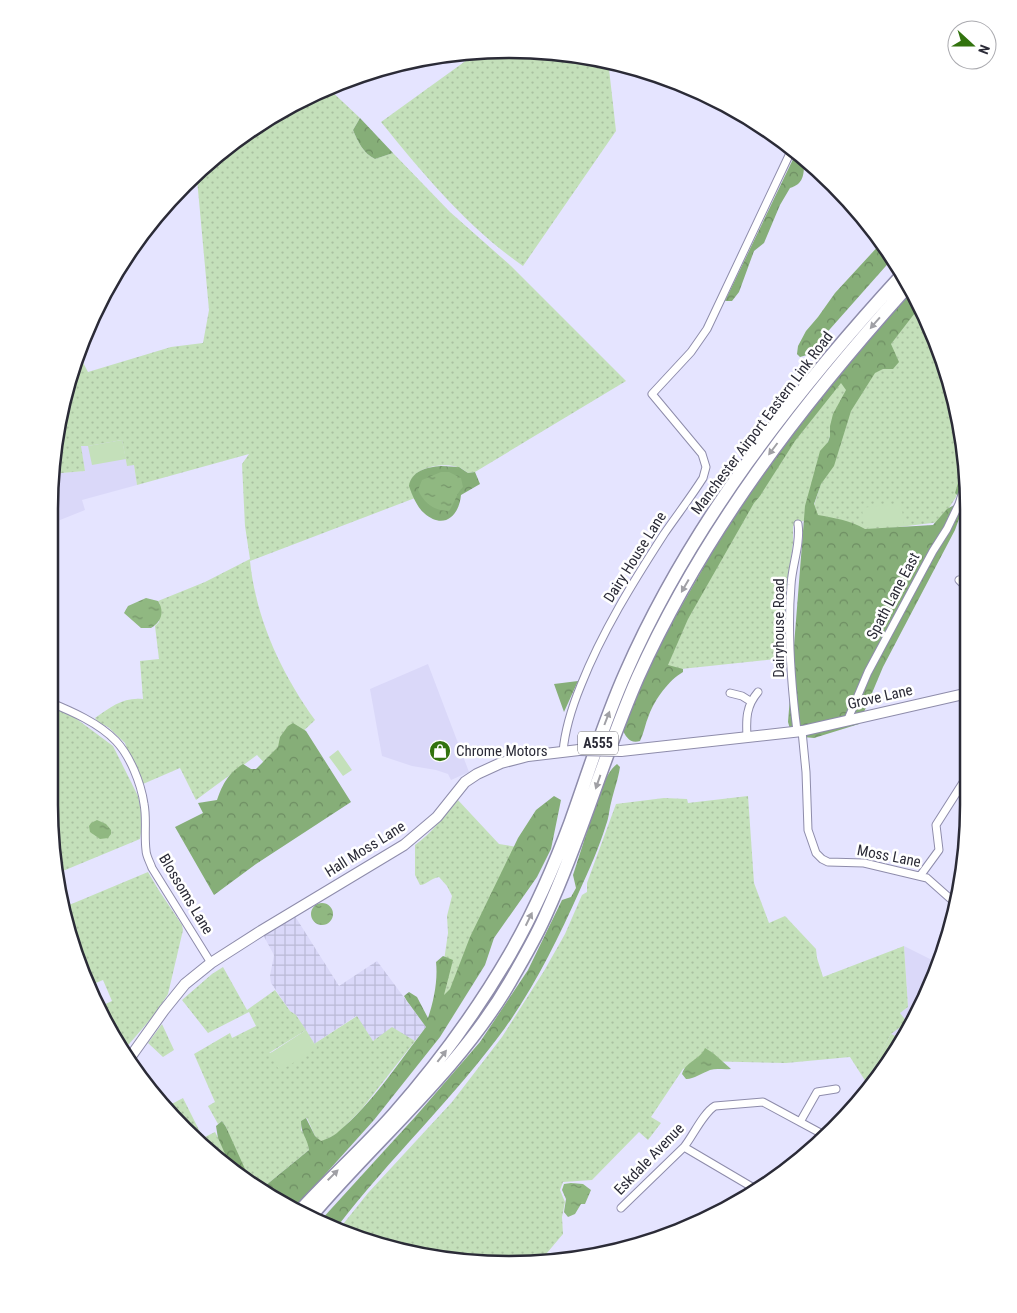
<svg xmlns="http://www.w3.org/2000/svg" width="1017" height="1313" font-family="'Roboto Condensed',sans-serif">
  <defs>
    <pattern id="industrial-grid" width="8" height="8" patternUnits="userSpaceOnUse" patternTransform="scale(1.25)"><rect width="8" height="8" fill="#dad8f9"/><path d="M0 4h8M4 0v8" fill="none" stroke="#bbbad6"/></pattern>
    <pattern id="grass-dots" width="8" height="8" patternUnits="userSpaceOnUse" patternTransform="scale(1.25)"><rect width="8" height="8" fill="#c4e0ba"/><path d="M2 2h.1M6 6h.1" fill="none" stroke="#a9c0a0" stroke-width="1.8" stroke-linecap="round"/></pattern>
    <pattern id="forest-crowns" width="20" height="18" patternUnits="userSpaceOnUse" patternTransform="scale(1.25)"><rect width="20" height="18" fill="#86ae78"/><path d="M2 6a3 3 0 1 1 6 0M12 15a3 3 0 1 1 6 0" fill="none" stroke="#6e8e63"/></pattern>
    <pattern id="water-ripples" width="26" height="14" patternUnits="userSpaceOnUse" patternTransform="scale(1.25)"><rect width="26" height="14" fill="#90b881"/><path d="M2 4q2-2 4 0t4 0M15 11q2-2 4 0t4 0" fill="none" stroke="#76966a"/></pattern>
  </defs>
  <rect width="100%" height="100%" fill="#e5e4ff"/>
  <path fill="#dad8f9" d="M122,440L127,465H134L137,485L82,500L85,510L50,524V474L85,471L80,446Z
    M428,664L469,772L451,780L448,774L436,770L412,766L382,756L370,689Z
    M904,946L938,963L933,980L891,1060L869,1087L866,1082L891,1034L900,1013L908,1007Z"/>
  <path fill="url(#industrial-grid)" d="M293,913L339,986L377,961L426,1027L415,1041L392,1028L373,1041L356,1016L314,1044L296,1015L290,1011L271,983L270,976L274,955L261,931Z"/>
  <path fill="url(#grass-dots)" d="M509,49L598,58L608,60L616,131L523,266C467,227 424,175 381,122L478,52Z
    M327,87L360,118L353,130C358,142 363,153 375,159L393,153L450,212L511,266L626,381L475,472L468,473C465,471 462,468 458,467C438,461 396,471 415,498L250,561C256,619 281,673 315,720L267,766L257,755L196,800L180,768L143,784L130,759L125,743L108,727L99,723L95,718C111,707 123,697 143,699L140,661L159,659L155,626L159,622L160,604L158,601L205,582L250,559L245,526L242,464L249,454L137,485L134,465L127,466L122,440L88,446H81L85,471L50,474L64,389L78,353L88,372L171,347L203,343L209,310L197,179L253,126Z
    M916,304L944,360L964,449V469L956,497L940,522L858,532L810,518L844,410Z
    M840,378L851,388L833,427L823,456L807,519L793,526V543L785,601L786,658L662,671L683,622L750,503Z
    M49,705L70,714L113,746L138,796L143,820L140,839L58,873L49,804Z
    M748,796L754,883L769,923L785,916L816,949L817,958L823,977L904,946L908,1007L900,1013L907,1022L891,1034L866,1082L850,1057L786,1063L699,1061L683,1069L651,1117L661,1123L648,1140L639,1132L592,1180L563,1182L560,1190L565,1202L562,1217L563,1234L541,1260L509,1264L390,1249L340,1228L368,1193L452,1102L502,1037L544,971L565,934L582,895L587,892V883L616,804L664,798L687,799L688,803Z
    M457,799L499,844L524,848L461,975L437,1009L448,933L447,916L452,896L447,886L439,877C431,878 426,885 420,885L415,875V845C432,833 444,816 457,799Z
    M148,872L158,889L182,925L183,930L168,994L155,1014L123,1051L114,1040L116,1027L99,1007L112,1001L103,980L91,985L64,924L62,908Z
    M223,967L247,1010L275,990L290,1011L296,1015L306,1030L269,1053L316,1047L314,1044L357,1016L373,1041L392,1027L415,1041L361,1110L337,1134L321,1142L315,1136L307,1118L301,1121V1130L308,1139L309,1150L265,1186L259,1187C244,1176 233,1145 226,1127L222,1121L218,1124L208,1106L215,1102L194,1054L230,1033L232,1038L256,1026L249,1012L208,1033L182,1000L212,974Z
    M162,1024L174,1050L163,1057L148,1043Z
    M183,1098L203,1138L215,1132L235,1170L184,1130L166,1107Z"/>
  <path fill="url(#forest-crowns)" d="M360,118L393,153L375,159C363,153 358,142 353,130Z
    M796,153L804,159C804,172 805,184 790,188L780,205L764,243L754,251L739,292L732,301H725Z
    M882,242L893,258L807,355L800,357L797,354L798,346L806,331L818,317L835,293Z
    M909,291L918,309L891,344L899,362L893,369H883L875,373L851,411L834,466L821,484L814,504L818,515C834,518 850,520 865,529L933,525L947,509L956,504L959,497L955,493L964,463V505L955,530L883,667L859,724L814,738L792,736L788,722L805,506L820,451L828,442L830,436V426L833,414L846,390L841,383L795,441L760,496L754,503L688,619L668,665L683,669V672C669,680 655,699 649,715C645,724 644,733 640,741C630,744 626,737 622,729L643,679L666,633L750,486L826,387Z
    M441,466L459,467L468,473L475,472L480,484L461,495C459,517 443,530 424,513C417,507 412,495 409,486C411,471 427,467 441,466Z
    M578,681L564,712L554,684Z
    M293,723L306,731L351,802L256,864L214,895L175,827L203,813L198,803L217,800C223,783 228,774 243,764L251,769H256L278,747L280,737L288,726Z
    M617,764L620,767C618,780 614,790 611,803C609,810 609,818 606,825C599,848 589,870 579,892C558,939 535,986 505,1028C454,1098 390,1158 337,1227L321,1220L415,1117L480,1042L528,970L562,900L571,897L576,888L573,875L601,788C605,780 610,769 617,764Z
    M554,796L561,800L551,849L537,877L494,938L485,965L440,1037L374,1120L294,1209L279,1203L259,1187L265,1186L309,1150C307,1136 301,1135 301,1121L306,1118L315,1136L321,1141C327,1139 334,1136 338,1132C372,1104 399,1062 426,1027L407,1001L404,996L409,992L417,997L428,1018C434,1000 438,980 436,962L443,956L453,960L444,995L450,989L470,937L518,838L536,810Z
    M222,1121L226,1127L245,1169L255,1185L230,1165L218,1138L216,1126Z"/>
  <path fill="#c4e0ba" d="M122,440L126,459L92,465L88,446Z
    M901,503L904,524L864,528L862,508Z
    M338,750L352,770L343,776L329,757Z
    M306,1030L317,1048L280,1071L269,1054Z
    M891,1034L902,1039L891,1060L875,1079L870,1074Z"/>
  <path fill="url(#water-ripples)" d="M441,472H449L461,478L463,487C456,494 455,503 449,511C434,511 424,503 418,490L422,480Z
    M146,598L158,601C165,612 161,622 151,628H141L124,613L128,606Z
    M97,820L106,824L111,830V834L108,838L100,839L90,832L89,826L91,823Z
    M311 914a11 11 0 1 1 22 0a11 11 0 1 1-22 0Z
    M705,1048L713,1053L731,1069C724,1070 717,1068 710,1070C703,1073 691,1080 686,1079L682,1074C686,1061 700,1060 705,1048Z
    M571,1183L583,1184L591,1190L585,1204H581L575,1214L568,1217L564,1212L566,1199L562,1190L564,1184Z"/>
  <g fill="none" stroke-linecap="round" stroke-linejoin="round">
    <g stroke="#8e8cab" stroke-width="9">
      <path id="street" d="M959,580L964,585
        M730,693L742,696L750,701
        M49,702C71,711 99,723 116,741C130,756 141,783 144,804C147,819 144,834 146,850C146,856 150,862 152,868L211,963
        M848,719L868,672L933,551L947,529L959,504L964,488
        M797,731C791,683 787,634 791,585C792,565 801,544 798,524
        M802,731L806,772L808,830L816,853L822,859L828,862L864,863L927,878L954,902
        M747,737C746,719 746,706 758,692
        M563,752C565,728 572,707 581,685C602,632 633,582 664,534C677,515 691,497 703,478L706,467L702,454L652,394L691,352L707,329L792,149
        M920,876L939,850L936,825L964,781
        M800,1122L817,1092L836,1089
        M684,1147L757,1190
        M621,1208L684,1147C693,1136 703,1113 715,1106L763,1102L826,1136"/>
    </g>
    <g stroke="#8e8cab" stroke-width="12">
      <path id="secondary" d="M621,751L802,731L964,694
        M129,1059L164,1010L185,984L211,963L261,931L404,845L437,817L465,782L477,774L501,763L528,756L579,750"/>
    </g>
    <g stroke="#8e8cab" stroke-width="15">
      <path id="highway" d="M300,1211C330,1178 364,1148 394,1114C438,1064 477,1011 510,954C534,912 554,867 571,821C589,771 604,721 626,672C691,524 793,394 902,275
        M311,1216C377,1138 458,1071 510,982C523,959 537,936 547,912C582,836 604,754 638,677C704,531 801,405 907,287"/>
    </g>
    <use href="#street" stroke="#fff" stroke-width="7"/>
    <use href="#secondary" stroke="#fff" stroke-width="10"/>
    <use href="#highway" stroke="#fff" stroke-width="12"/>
    <g stroke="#8e8cab" stroke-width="12" stroke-linecap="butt">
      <path id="secondary-bridge" d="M579,750L621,751"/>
    </g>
    <use href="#secondary-bridge" stroke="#fff" stroke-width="10"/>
  </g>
  <defs><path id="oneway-solid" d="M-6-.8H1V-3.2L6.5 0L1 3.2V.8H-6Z" transform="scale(1.25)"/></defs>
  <g fill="#a0a0a5">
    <use href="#oneway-solid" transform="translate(875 323) rotate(131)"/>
    <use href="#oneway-solid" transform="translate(773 449) rotate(127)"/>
    <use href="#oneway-solid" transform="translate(685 586) rotate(120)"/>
    <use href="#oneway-solid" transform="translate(607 718) rotate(-69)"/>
    <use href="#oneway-solid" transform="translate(598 782) rotate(109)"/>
    <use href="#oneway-solid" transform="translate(529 919) rotate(-64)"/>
    <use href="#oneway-solid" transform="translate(442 1056) rotate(-52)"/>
    <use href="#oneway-solid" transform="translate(333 1175) rotate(-45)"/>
  </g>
  <defs>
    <g id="shop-disc" transform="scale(1.125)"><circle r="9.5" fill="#32730e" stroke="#fff"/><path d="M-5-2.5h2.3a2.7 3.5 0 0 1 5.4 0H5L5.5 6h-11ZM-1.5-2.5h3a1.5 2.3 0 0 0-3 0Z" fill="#fff"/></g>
  </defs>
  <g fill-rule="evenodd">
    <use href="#shop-disc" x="440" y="751"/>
  </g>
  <g text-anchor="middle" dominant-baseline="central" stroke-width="5" stroke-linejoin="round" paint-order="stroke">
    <rect fill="#fff" stroke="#6b6b73" stroke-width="1" x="578" y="731.5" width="40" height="23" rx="4"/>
    <g font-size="14" font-weight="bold" fill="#2b2b37">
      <text x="598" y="743">A555</text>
    </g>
    <g font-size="15" fill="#2b2b37" stroke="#fff">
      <text transform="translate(762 423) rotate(-53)">Manchester Airport Eastern Link Road</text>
      <text transform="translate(635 557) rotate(-58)">Dairy House Lane</text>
      <text transform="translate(893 596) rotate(-62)">Spath Lane East</text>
      <text transform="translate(779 628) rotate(-90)">Dairyhouse Road</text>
      <text transform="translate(880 697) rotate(-13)">Grove Lane</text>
      <text transform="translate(365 849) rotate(-32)">Hall Moss Lane</text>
      <text transform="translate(889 856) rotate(11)">Moss Lane</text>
      <text transform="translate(186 894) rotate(59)">Blossoms Lane</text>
      <text transform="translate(649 1159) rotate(-46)">Eskdale Avenue</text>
    </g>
    <g font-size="15" fill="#2b2b37" stroke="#fff" text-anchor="start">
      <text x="456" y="751">Chrome Motors</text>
    </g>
  </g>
  <path d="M0 0H1017V1313H0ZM509 58H509A451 451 0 0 1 960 509V805A451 451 0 0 1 509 1256H509A451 451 0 0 1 58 805V509A451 451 0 0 1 509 58Z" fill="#fff" fill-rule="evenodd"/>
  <path fill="none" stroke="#2b2b37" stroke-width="2.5" d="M509 58H509A451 451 0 0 1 960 509V805A451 451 0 0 1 509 1256H509A451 451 0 0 1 58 805V509A451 451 0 0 1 509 58Z"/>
  <g transform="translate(972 45) rotate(111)"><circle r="24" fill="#ffffff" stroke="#aaaaaf"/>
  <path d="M0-4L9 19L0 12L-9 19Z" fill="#32730e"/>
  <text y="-8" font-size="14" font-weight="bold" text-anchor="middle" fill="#2b2b37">N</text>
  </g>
</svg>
